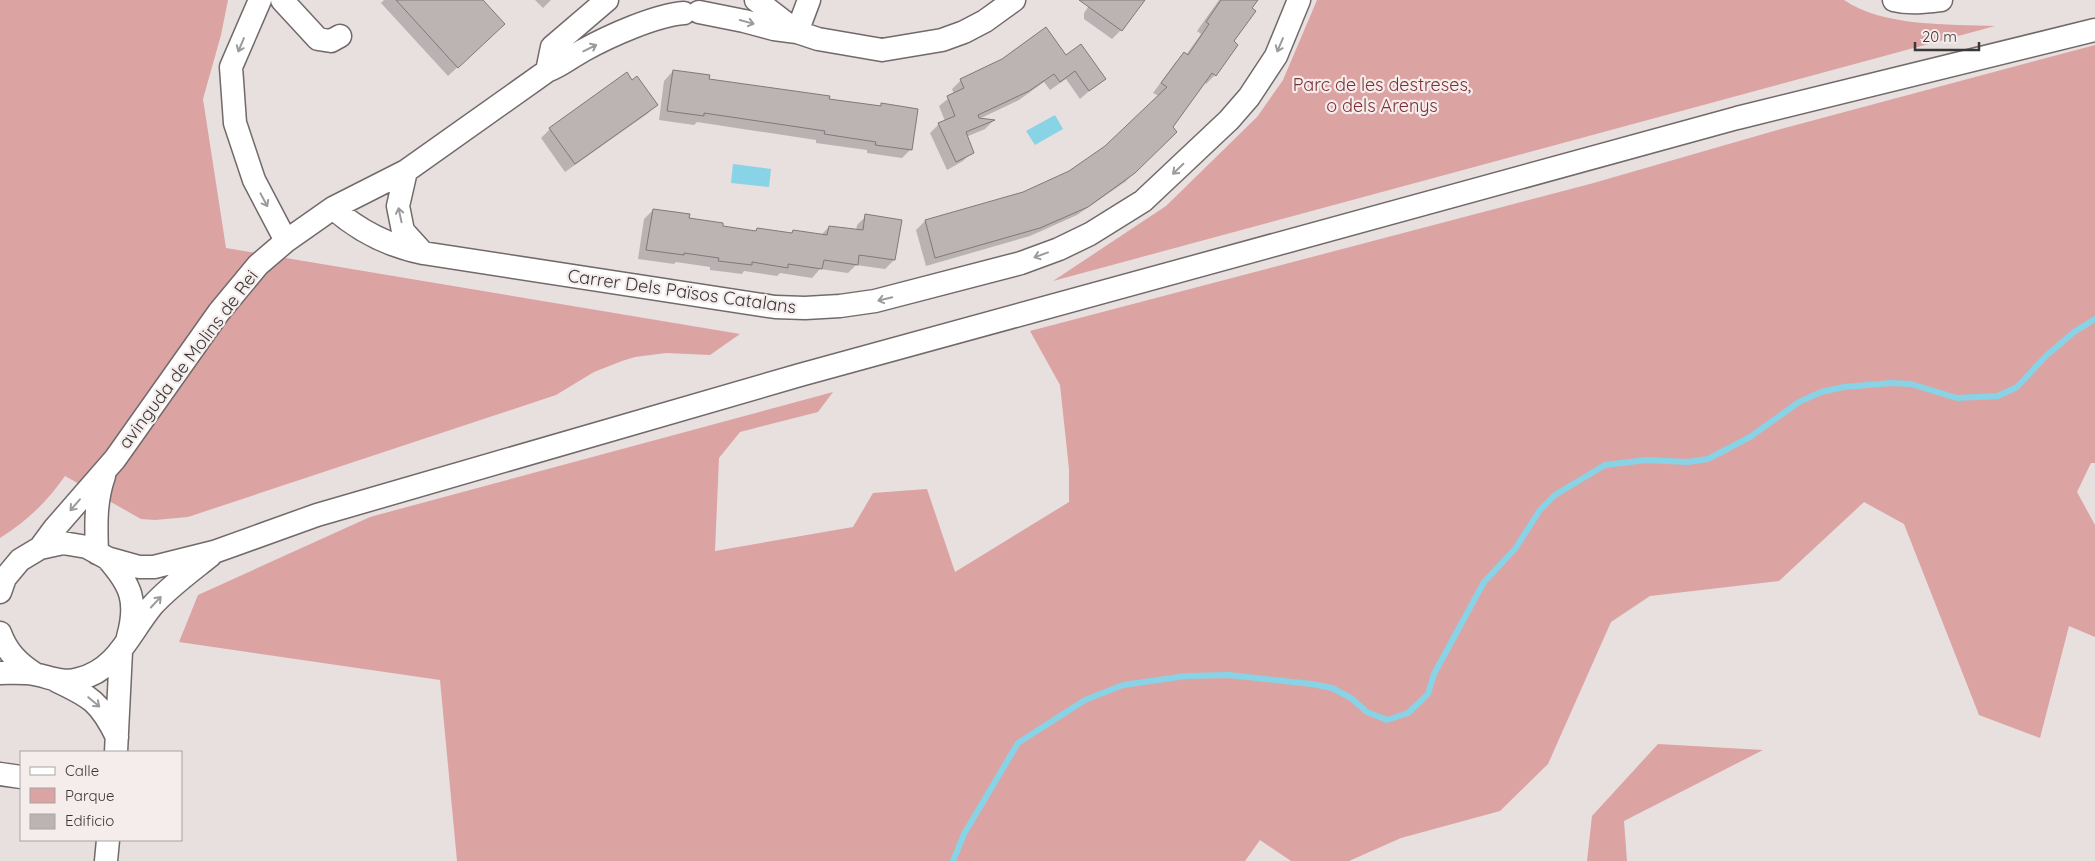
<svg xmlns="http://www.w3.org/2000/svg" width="2095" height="861" font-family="Quicksand,sans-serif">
  <rect width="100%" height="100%" fill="#e8dfdf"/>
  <path fill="#dca3a3" d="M0,0H228L221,35L203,99L226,248L740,334L710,355L666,353L635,357L622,361L594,372L556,395L188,517L155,520L141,519L65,476C47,502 27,521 0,538Z
    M1317,0H1844C1883,27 1949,24 1995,26L1053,281L1166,206L1257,117L1283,80Z
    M2095,45V463H2091L2077,492L2095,525V637L2069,626L2040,738L1979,715L1904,524L1864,502L1779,581L1650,596L1611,622L1548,764L1500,811L1401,838L1349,861H1291L1260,840L1245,861H457L440,680L179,642L198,595L370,517L833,392L818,412L740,432L719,458L715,551L853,527L873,493L927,489L955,572L1069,502V469L1060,385L1030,331L1590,184L1781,129Z
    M1658,744L1763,750L1624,821L1627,861H1587L1592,816Z"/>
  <path fill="#88d3e6" d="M1055,115L1063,129L1035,145L1026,131Z
    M733,164L771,169L769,187L731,183Z"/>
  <path fill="#0003" d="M384,0H481L494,33L448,76L381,3Z
    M535,0H551L543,8Z
    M1093,0H1143L1121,30L1112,39L1084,19V13Z
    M1219,0H1257L1215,75L1206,84L1204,82L1171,127L1175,132L1125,182L1077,215L1030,236L926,266L916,230L925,221L1023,193L1069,172L1106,147L1159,96L1153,93L1175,63L1184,54L1186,55L1201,34L1197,31Z
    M1066,56L1104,78L1080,99L1066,79L1050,90L1044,82L1019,100L979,119L993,121L985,129L966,137L972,152L963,161L947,170L930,133L939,124L945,121L939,106L954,94L952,89L961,80Z
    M673,71L707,80L828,100L879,107L882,105L911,149L902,158L867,153V150L816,143V140L697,122L694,125L659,120L664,81Z
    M632,81L656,105L647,114L565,172L541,138L550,129Z
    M653,210L722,227L755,232L791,234L793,231L821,235L829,227L856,231L857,225L866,216L894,260L885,269L856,265L848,273L820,269L812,278L780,273L777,276L744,271L742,274L710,270V267L676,262L674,264L638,259L644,219Z"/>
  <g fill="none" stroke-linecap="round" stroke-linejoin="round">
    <path stroke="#88d3e6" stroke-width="6" d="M953,861L964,834L1018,743L1085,700L1123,685L1186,676L1229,675L1312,684L1332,688L1351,698L1367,712L1387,720L1408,713L1428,694L1434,674L1484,582L1515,549L1540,510L1555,495L1605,465L1646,460L1688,462L1708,459L1750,437L1799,402L1821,392L1844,387L1891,383L1911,384L1957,398L1998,396L2017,387L2046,356L2074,332L2095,319"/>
  </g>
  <path fill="#bcb4b3" stroke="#817979" d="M396,0H483L505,24L458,68Z
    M1079,0H1145L1122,31Z
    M1221,0H1258L1252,8L1256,11L1234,41L1238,45L1216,76L1212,73L1173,127L1177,132L1135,173L1088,207L1040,228L935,258L925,220L1023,192L1069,171L1105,146L1167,87L1161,83L1184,52L1188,55L1209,24L1206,22Z
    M1046,27L1066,55L1081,44L1106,79L1089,91L1075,71L1060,82L1054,74L1029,91L978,115L979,118L995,120L966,132L974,153L956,162L938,123L955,116L947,96L964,88L960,79L1002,59Z
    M673,70L710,75L709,79L830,96L829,99L881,106V103L918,109L912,150L875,145L876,142L824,134L825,131L704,113V116L667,111Z
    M627,72L632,80L637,76L658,105L575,164L549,128Z
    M653,209L690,214L689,218L723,223V226L756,231L757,228L792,233L793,230L827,235L829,226L863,230L865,214L902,220L895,260L859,255L858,265L824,260L822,269L788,264V268L752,262V265L718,261L719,258L684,253V255L646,250Z"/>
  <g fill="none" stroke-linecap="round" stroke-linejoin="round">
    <g stroke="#726a6a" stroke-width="25">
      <path id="minor" d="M260,0L231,67L235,123L254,180L286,241
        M282,0L318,39L331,41L340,36
        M756,0L796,31
        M1894,0C1910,4 1925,2 1941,0
        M699,12L744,21L774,29L797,32L818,39L882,50L942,40L964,32L985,21L1014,0
        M797,32L809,0
        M547,71L552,47L607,0
        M406,171L398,206L403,231L423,253
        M333,208C360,232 389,246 423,253L775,307L805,308L840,306L875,301L1021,263L1059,249L1090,234L1143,201L1229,120L1249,97L1276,56L1299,0
        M40,548L54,529L115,459L219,312L258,265L286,241L333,208L406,171L547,71C561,66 571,57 584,50C609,36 656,15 684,13
        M97,553C96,526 95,502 104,476
        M107,558C131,585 138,601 128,637
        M0,592L5,578L20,560L40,548L63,543L87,547L107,558L139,567H154L214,552L317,515L800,375L1737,118L2095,30
        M0,633C7,652 18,663 35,674
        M0,673C12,673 23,672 34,674C50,677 63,684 79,679C117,670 129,634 152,606C169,587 190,572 210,556
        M57,681C91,697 100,702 117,737
        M116,752L121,651
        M0,774L21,777
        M106,861L108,840"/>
    </g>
    <use href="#minor" stroke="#fff" stroke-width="22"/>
  </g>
  <defs><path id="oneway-shaft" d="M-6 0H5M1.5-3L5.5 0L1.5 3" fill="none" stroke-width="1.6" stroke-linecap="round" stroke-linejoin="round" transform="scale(1.25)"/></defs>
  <g stroke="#9c9b9b">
    <use href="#oneway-shaft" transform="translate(747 22) rotate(15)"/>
    <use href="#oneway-shaft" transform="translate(241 45) rotate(113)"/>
    <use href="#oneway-shaft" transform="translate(1280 45) rotate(113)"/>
    <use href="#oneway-shaft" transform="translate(590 48) rotate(-26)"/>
    <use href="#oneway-shaft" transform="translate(1178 169) rotate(136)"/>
    <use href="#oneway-shaft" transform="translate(264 200) rotate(62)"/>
    <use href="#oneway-shaft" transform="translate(400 215) rotate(-102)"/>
    <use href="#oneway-shaft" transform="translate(1041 255) rotate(160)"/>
    <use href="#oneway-shaft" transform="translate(885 299) rotate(166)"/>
    <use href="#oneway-shaft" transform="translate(75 505) rotate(131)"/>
    <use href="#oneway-shaft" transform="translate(156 602) rotate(-47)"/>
    <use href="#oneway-shaft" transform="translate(94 702) rotate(40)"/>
  </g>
  <g text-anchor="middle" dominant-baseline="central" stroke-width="4.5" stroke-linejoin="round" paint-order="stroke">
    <g font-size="18" fill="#7d2f34" stroke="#f5ecec">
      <text x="1382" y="84">Parc de les destreses,<tspan x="1382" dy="21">o dels Arenys</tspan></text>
    </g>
    <g font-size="18" fill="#3a3737" stroke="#f5ecec">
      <text transform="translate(682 291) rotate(8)">Carrer Dels Països Catalans</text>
      <text transform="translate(188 359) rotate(-53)">avinguda de Molins de Rei</text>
    </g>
  </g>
  <rect x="20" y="751" width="162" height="90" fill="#f5ecec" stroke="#aaa4a4"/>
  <rect x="30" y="767" width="25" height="8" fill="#ffffff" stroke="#aaa4a4"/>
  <text x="65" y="776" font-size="15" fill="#3a3737">Calle</text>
  <rect x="30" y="788" width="25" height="15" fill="#dca3a3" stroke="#aaa4a4"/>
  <text x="65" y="801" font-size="15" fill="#3a3737">Parque</text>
  <rect x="30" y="814" width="25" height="15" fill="#bcb4b3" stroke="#aaa4a4"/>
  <text x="65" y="826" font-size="15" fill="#3a3737">Edificio</text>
  <path d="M1915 42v8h64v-8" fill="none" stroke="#3a3737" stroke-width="2.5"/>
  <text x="1922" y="42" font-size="15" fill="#3a3737" stroke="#f5ecec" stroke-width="4" paint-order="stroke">20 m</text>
</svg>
